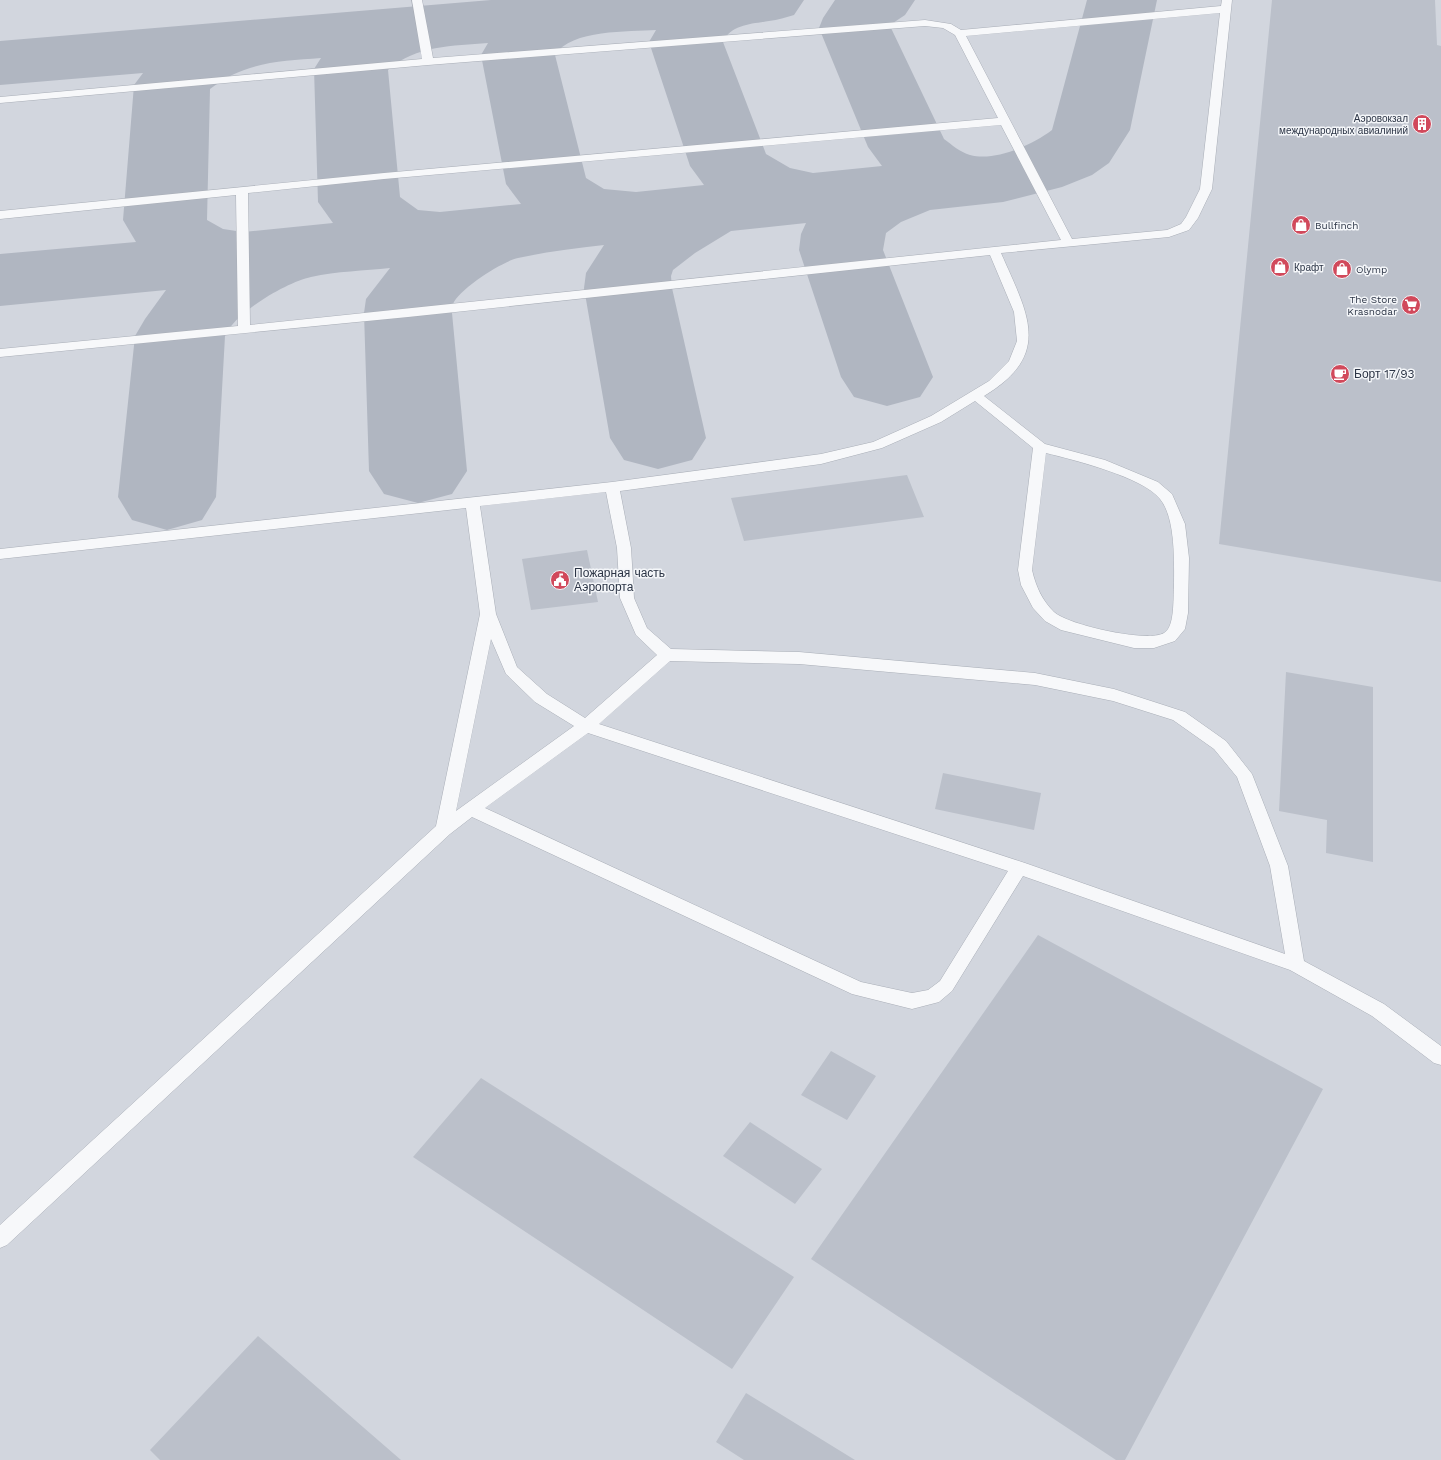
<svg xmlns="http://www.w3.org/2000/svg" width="1441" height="1460" font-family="'Work Sans',sans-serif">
  <rect width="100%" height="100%" fill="#e4e7ec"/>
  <path fill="#d2d6de" d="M0,0H1441V1460H0Z"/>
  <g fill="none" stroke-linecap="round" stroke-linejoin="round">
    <path fill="#b0b6c1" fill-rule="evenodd" d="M491,0H804L794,15C786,17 778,20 769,21C753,24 731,24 723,42L766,154L790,168L813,173L882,166L868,147L819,28L823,18L835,0H915L905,15L893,23L891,28L944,139C952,145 960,152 970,155C995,162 1032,145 1052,130L1087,0H1157L1130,130L1109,163L1092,175L1062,187L1003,202L930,210L901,222L886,233L883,250L933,377L920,397L887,406L854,397L841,377L799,250L801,234L806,223L731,231L695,253L673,270L671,276L672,288L706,438L692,460L658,469L624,460L610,438L584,288L586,273L604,245C575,248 546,252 518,258C503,261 459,289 453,304C452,306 453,310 452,313L467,471L452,494L418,503L384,494L369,471L364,313L366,299L390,268C364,271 337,271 311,277C287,282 234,313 225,336L216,497L202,520L167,530L132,520L118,497L135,336L145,319L166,290L0,306V254L136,242L123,220L134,85L143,73L0,85V41ZM656,30L649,42L690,166L704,185L636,192L604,189L586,178L555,55C571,29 629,32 656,30ZM488,43L481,55L506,184L521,204L440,212L418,210L400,197L388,70C416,45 453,46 488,43ZM321,58L314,69L318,202L333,223L243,232L223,229L207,220L210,89C244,62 280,61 321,58Z"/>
  </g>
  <path fill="#bbc0ca" d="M1272,0H1435L1437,45L1441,46V582L1219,544Z
    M907,475L924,517L744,541L731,498Z
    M587,550L598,602L531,610L522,559Z
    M1286,672L1373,687V862L1326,853L1327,820L1279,811Z
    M943,773L1041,793L1034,830L935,809Z
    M1038,935L1323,1089L1125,1460H1116L811,1259Z
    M831,1051L876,1076L847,1120L801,1095Z
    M481,1078L794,1277L732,1369L413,1157Z
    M750,1122L822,1169L795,1204L723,1156Z
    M258,1336L401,1460H160L150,1450Z
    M746,1393L855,1460H744L716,1442Z"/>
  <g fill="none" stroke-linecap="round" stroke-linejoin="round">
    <g stroke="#a9aeb7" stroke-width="1">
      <path id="lane" d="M412,0H422L433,58L925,20L951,24L961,30L1221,6L1222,0H1232L1212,189L1198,218L1189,230L1169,237L1001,253C1027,313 1054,354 984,396L1045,444L1105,460L1158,482L1172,494L1185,524L1189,558L1188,613L1185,629L1175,641L1154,648H1134L1061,630L1045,621L1033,608L1021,585L1018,570L1033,448L975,401L941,422L882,448L821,464L620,491L631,548L634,598L647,628L671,649L799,652L1035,673L1114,689L1185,712L1226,741L1252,774L1288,866L1304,961L1384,1004L1441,1046V1065L1434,1063L1372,1016L1290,970L1023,876L952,991L939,1002L912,1009L852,994L472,817L450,834L7,1245L0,1248V1225L436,826L480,614L466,508L0,559V549L612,482L821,454L873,442L931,416L989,381L1009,361L1017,341L1014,312L990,255L408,317L0,357V349L238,326L236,195L0,219V211L384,173L998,118L955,35L943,28L925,26L428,65L0,103V97L422,59ZM1220,13L1200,189L1186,217L1181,224L1167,230L1072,239L966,36ZM1001,125L1061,240L250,325L248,193L384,179ZM1046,453C1074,460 1143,477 1160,499C1176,518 1174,564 1174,587C1173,598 1175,627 1164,633C1148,643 1068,625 1054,612C1042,600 1036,587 1032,570ZM606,492L617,548L620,598L636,635L657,655L585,718L547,694L517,667L496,614L480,506ZM491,639L506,674L535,702L574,726L456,811ZM670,661L799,664L1035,685L1113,701L1173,720L1214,749L1237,777L1270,866L1285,954L1025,863L599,724ZM588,733L1008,871L940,981L928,990L912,993L861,982L485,808Z"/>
    </g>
    <use href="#lane" fill="#f7f8fa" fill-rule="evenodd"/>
  </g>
  <defs>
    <g id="building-disc" transform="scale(1)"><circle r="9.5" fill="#d1495b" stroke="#f4f6f9"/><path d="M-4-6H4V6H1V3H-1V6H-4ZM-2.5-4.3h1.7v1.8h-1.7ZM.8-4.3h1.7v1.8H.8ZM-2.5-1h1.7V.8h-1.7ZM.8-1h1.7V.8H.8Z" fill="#fff"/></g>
    <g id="shop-disc" transform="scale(1)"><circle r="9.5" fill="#d1495b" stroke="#f4f6f9"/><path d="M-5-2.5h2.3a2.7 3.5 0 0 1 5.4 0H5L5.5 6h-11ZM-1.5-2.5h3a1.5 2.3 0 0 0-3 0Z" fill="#fff"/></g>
    <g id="supermarket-disc" transform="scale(1)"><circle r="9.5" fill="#d1495b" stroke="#f4f6f9"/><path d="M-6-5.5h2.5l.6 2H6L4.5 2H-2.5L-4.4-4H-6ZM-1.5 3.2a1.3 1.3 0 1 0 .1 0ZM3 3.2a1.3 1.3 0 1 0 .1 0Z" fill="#fff"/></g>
    <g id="cafe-disc" transform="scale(1)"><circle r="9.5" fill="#d1495b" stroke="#f4f6f9"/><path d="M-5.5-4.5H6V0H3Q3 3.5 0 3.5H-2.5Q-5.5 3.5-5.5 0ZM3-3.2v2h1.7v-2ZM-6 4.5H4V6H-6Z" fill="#fff"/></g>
    <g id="civic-disc" transform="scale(1)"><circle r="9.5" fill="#d1495b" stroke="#f4f6f9"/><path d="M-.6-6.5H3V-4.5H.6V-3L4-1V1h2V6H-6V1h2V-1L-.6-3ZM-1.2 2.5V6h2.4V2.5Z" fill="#fff"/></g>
  </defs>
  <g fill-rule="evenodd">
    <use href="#building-disc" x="1422" y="124"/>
    <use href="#shop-disc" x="1301" y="225"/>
    <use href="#shop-disc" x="1280" y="267"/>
    <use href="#shop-disc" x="1342" y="269"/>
    <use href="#supermarket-disc" x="1411" y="305"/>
    <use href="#cafe-disc" x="1340" y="374"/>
    <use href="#civic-disc" x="560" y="580"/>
  </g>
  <g text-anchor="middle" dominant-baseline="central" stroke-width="3" stroke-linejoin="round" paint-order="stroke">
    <g font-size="10" fill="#2b3445" stroke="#f4f6f9" text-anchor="start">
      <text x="1408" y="118" text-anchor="end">Аэровокзал<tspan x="1408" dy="12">международных авиалиний</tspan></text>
      <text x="1315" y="225">Bullfinch</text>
      <text x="1294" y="267">Крафт</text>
      <text x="1356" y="269">Olymp</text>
      <text x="1397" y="299" text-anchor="end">The Store<tspan x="1397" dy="12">Krasnodar</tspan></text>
    </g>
    <g font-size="12" fill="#2b3445" stroke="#f4f6f9" text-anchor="start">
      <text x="1354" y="374">Борт 17/93</text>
      <text x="574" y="573">Пожарная часть<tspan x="574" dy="14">Аэропорта</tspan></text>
    </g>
  </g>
</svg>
